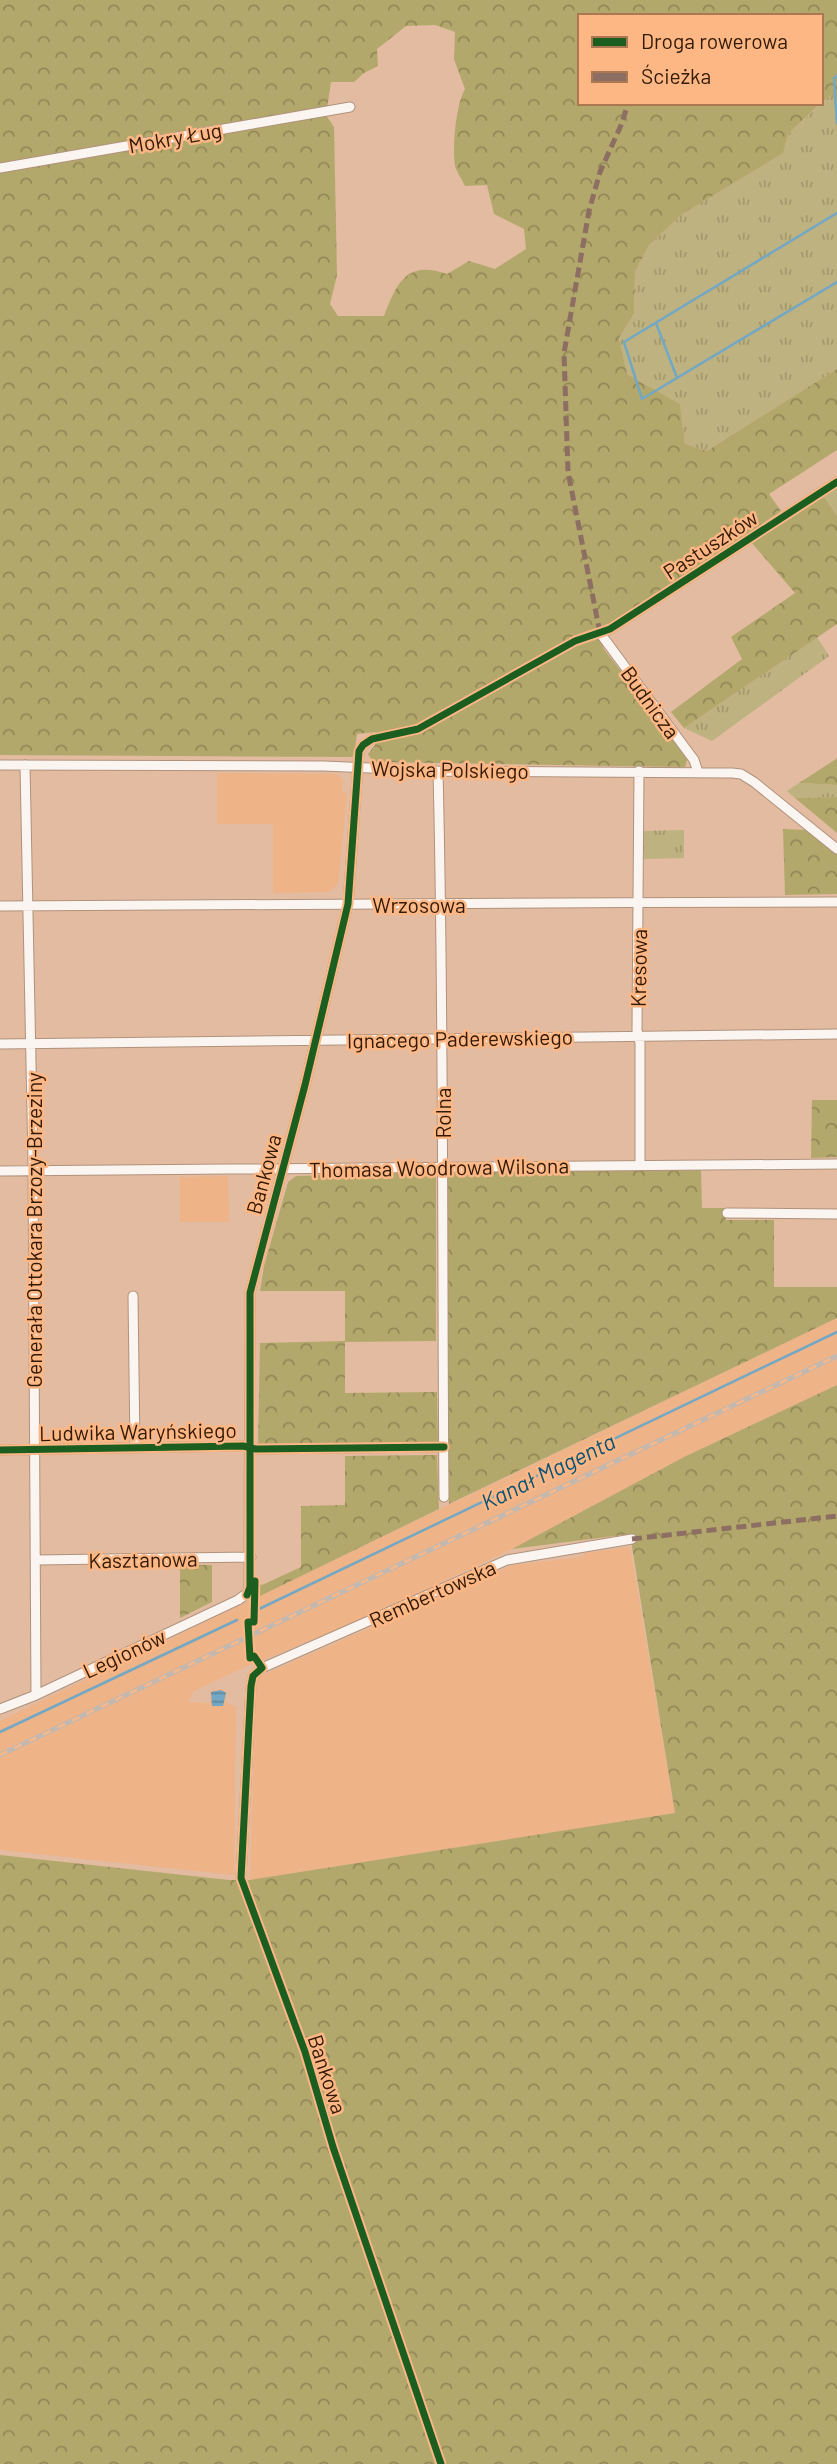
<svg xmlns="http://www.w3.org/2000/svg" width="837" height="2464" font-family="Barlow,sans-serif">
  <defs>
    <pattern id="grass-tufts" width="24" height="20" patternUnits="userSpaceOnUse" patternTransform="scale(1.75)"><rect width="24" height="20" fill="#beb280"/><path d="M3 7l-1-3M5 7V3M7 7l1-3M15 17l-1-3M17 17v-4M19 17l1-3" fill="none" stroke="#a4986d"/></pattern>
    <pattern id="forest-crowns" width="20" height="18" patternUnits="userSpaceOnUse" patternTransform="scale(1.75)"><rect width="20" height="18" fill="#b3a86b"/><path d="M2 6a3 3 0 1 1 6 0M12 15a3 3 0 1 1 6 0" fill="none" stroke="#928856"/></pattern>
    <pattern id="water-rules" width="6" height="5" patternUnits="userSpaceOnUse" patternTransform="scale(1.75)"><rect width="6" height="5" fill="#73a8c4"/><path d="M0 2.5h6" fill="none" stroke="#5f889d"/></pattern>
  </defs>
  <rect width="100%" height="100%" fill="#e2bba0"/>
  <path fill="#efb388" d="M217,773L337,774L343,780L342,792L347,793L338,884L330,892L273,893V824H217Z
    M228,1176L229,1222H180V1177Z
    M837,1318V1385L684,1457L512,1549L367,1617L243,1668L194,1691L188,1702L210,1703V1691L222,1689L227,1693L225,1702L236,1707L234,1875L0,1850V1721Z
    M630,1547L675,1813L250,1880L256,1678L513,1565L582,1557L585,1553Z"/>
  <path fill="url(#grass-tufts)" d="M833,93L837,135V369L708,451L685,445L680,404L627,374L619,338L634,314L635,272L649,245L681,215L782,153L788,134Z
    M817,637L829,656L712,741L684,728Z
    M799,783L837,785V797L795,798L787,791Z
    M684,830V858L643,859V831Z"/>
  <path fill="url(#forest-crowns)" fill-rule="evenodd" d="M0,0H837V135L833,94L821,103V16H580V103H821L788,134L783,153L681,215L649,245L635,272L634,314L619,338L627,374L680,404L685,444L707,451L837,369V450L769,494L781,511L604,630L603,648L688,757L685,767L373,762L368,754L375,745L376,732L357,734L354,756L351,757L0,755ZM435,25L455,32L454,59L465,89C456,104 452,148 455,166C457,173 462,179 465,186L487,185L494,214L524,229L526,249L495,269L469,261L447,274C407,260 397,282 384,316H338L330,304L337,275L334,127L326,115L331,82H354L364,73L378,66L377,49L406,26Z
    M823,495L837,516V624L684,728L671,712L742,659L731,637L795,593L751,542Z
    M837,758V785L799,783L836,759Z
    M837,797V833L795,798Z
    M783,829L806,830L837,854V894L785,895Z
    M812,1100H837V1157L811,1158Z
    M701,1170L702,1208H725L726,1220H774V1287H837V1318L449,1504L447,1172Z
    M436,1172V1341L345,1342V1393L437,1392L438,1444L258,1445L260,1343L345,1341V1291H260L264,1266L288,1182L296,1176Z
    M837,1385V2464H0V1855L229,1880H250L675,1813L630,1534L512,1549L684,1457Z
    M437,1455L439,1509L258,1597V1583L262,1585L301,1567V1506L345,1505V1456Z
    M180,1565H212V1602L180,1618Z"/>
  <path fill="#beb280" d="M837,486V516L823,495Z"/>
  <path fill="url(#water-rules)" d="M221,1690L226,1693L223,1706H212L211,1692Z"/>
  <g fill="none" stroke-linecap="round" stroke-linejoin="round">
    <path stroke="#73a8c4" stroke-width="2.5" d="M837,76L834,78L837,123
      M837,213L624,342L642,399L837,282
      M656,323L677,378
      M259,1609L837,1332
      M0,1732L237,1620"/>
    <g stroke="#b0927c" stroke-width="11">
      <path id="minor" d="M0,168L350,107
        M600,633L694,760L698,772
        M0,765L324,766L438,771L732,773L741,774L754,782L837,849
        M25,765L33,1162L36,1695
        M438,771C444,1013 442,1255 444,1497
        M639,771L637,1030L640,1043V1164
        M0,906C279,903 558,903 837,902
        M0,1044L837,1034
        M0,1171L837,1164
        M727,1213L837,1214
        M133,1296L135,1448
        M0,1450L243,1446L256,1449L444,1447
        M36,1560L251,1557
        M0,1709L36,1695L238,1600L249,1592L250,1293L305,1085L348,904L359,751L363,745L372,739L418,729L575,641L610,629L837,482
        M441,2464L333,2147L305,2052L241,1878L251,1686L253,1676L262,1668L507,1560L632,1539"/>
    </g>
    <use href="#minor" stroke="#fbf5f1" stroke-width="9"/>
    <g stroke="#c2b8b0" stroke-width="5">
      <path id="rail" d="M0,1755L837,1356"/>
    </g>
    <use href="#rail" stroke="#fdb785" stroke-width="2.5" stroke-dasharray="8" stroke-linecap="butt"/>
    <path stroke="#8d6e63" stroke-width="5" stroke-dasharray="10 5" stroke-linecap="butt" d="M600,633L568,472L564,353L589,211L600,172L622,123L628,103
      M632,1539L837,1516"/>
    <g stroke="#fdb785" stroke-width="11">
      <path id="cycleway" d="M0,1450L243,1446L256,1449L444,1447
        M255,1581L254,1622H248L250,1658L254,1656L262,1668L253,1676L251,1686L241,1878L305,2052L333,2147L441,2464
        M247,1595L250,1587V1293L305,1085L348,904L359,751L363,745L372,739L418,729L575,641L610,629L837,482"/>
    </g>
    <use href="#cycleway" stroke="#1b5e20" stroke-width="7"/>
  </g>
  <g text-anchor="middle" dominant-baseline="central" stroke-width="5" stroke-linejoin="round" paint-order="stroke">
    <g font-size="21" fill="#321904" stroke="#fdb785">
      <text transform="translate(175 137) rotate(-10)">Mokry Ług</text>
      <text transform="translate(710 544) rotate(-33)">Pastuszków</text>
      <text transform="translate(651 702) rotate(54)">Budnicza</text>
      <text transform="translate(450 769) rotate(1)">Wojska Polskiego</text>
      <text x="419" y="904">Wrzosowa</text>
      <text transform="translate(638 968) rotate(-89)">Kresowa</text>
      <text transform="translate(460 1038) rotate(-1)">Ignacego Paderewskiego</text>
      <text transform="translate(442 1113) rotate(-90)">Rolna</text>
      <text transform="translate(439 1167) rotate(-1)">Thomasa Woodrowa Wilsona</text>
      <text transform="translate(263 1174) rotate(-75)">Bankowa</text>
      <text transform="translate(33 1230) rotate(-90)">Generała Ottokara Brzozy-Brzeziny</text>
      <text transform="translate(138 1431) rotate(-1)">Ludwika Waryńskiego</text>
      <text transform="translate(143 1559) rotate(-1)">Kasztanowa</text>
      <text transform="translate(432 1593) rotate(-24)">Rembertowska</text>
      <text transform="translate(124 1653) rotate(-25)">Legionów</text>
      <text transform="translate(328 2074) rotate(72)">Bankowa</text>
    </g>
    <g font-size="23" font-style="italic" fill="#085376" stroke="#fdb785">
      <text transform="translate(548 1471) rotate(-26)">Kanał Magenta</text>
    </g>
  </g>
  <rect x="578" y="14" width="245" height="91" fill="#fdb785" stroke="#ac7851" stroke-width="2"/>
  <rect x="592" y="37" width="35" height="10" fill="#1b5e20" stroke="#ac7851" stroke-width="2"/>
  <text x="641" y="49" font-size="21" fill="#321904">Droga rowerowa</text>
  <rect x="592" y="72" width="35" height="10" fill="#8d6e63" stroke="#ac7851" stroke-width="2"/>
  <text x="641" y="84" font-size="21" fill="#321904">Ścieżka</text>
</svg>
